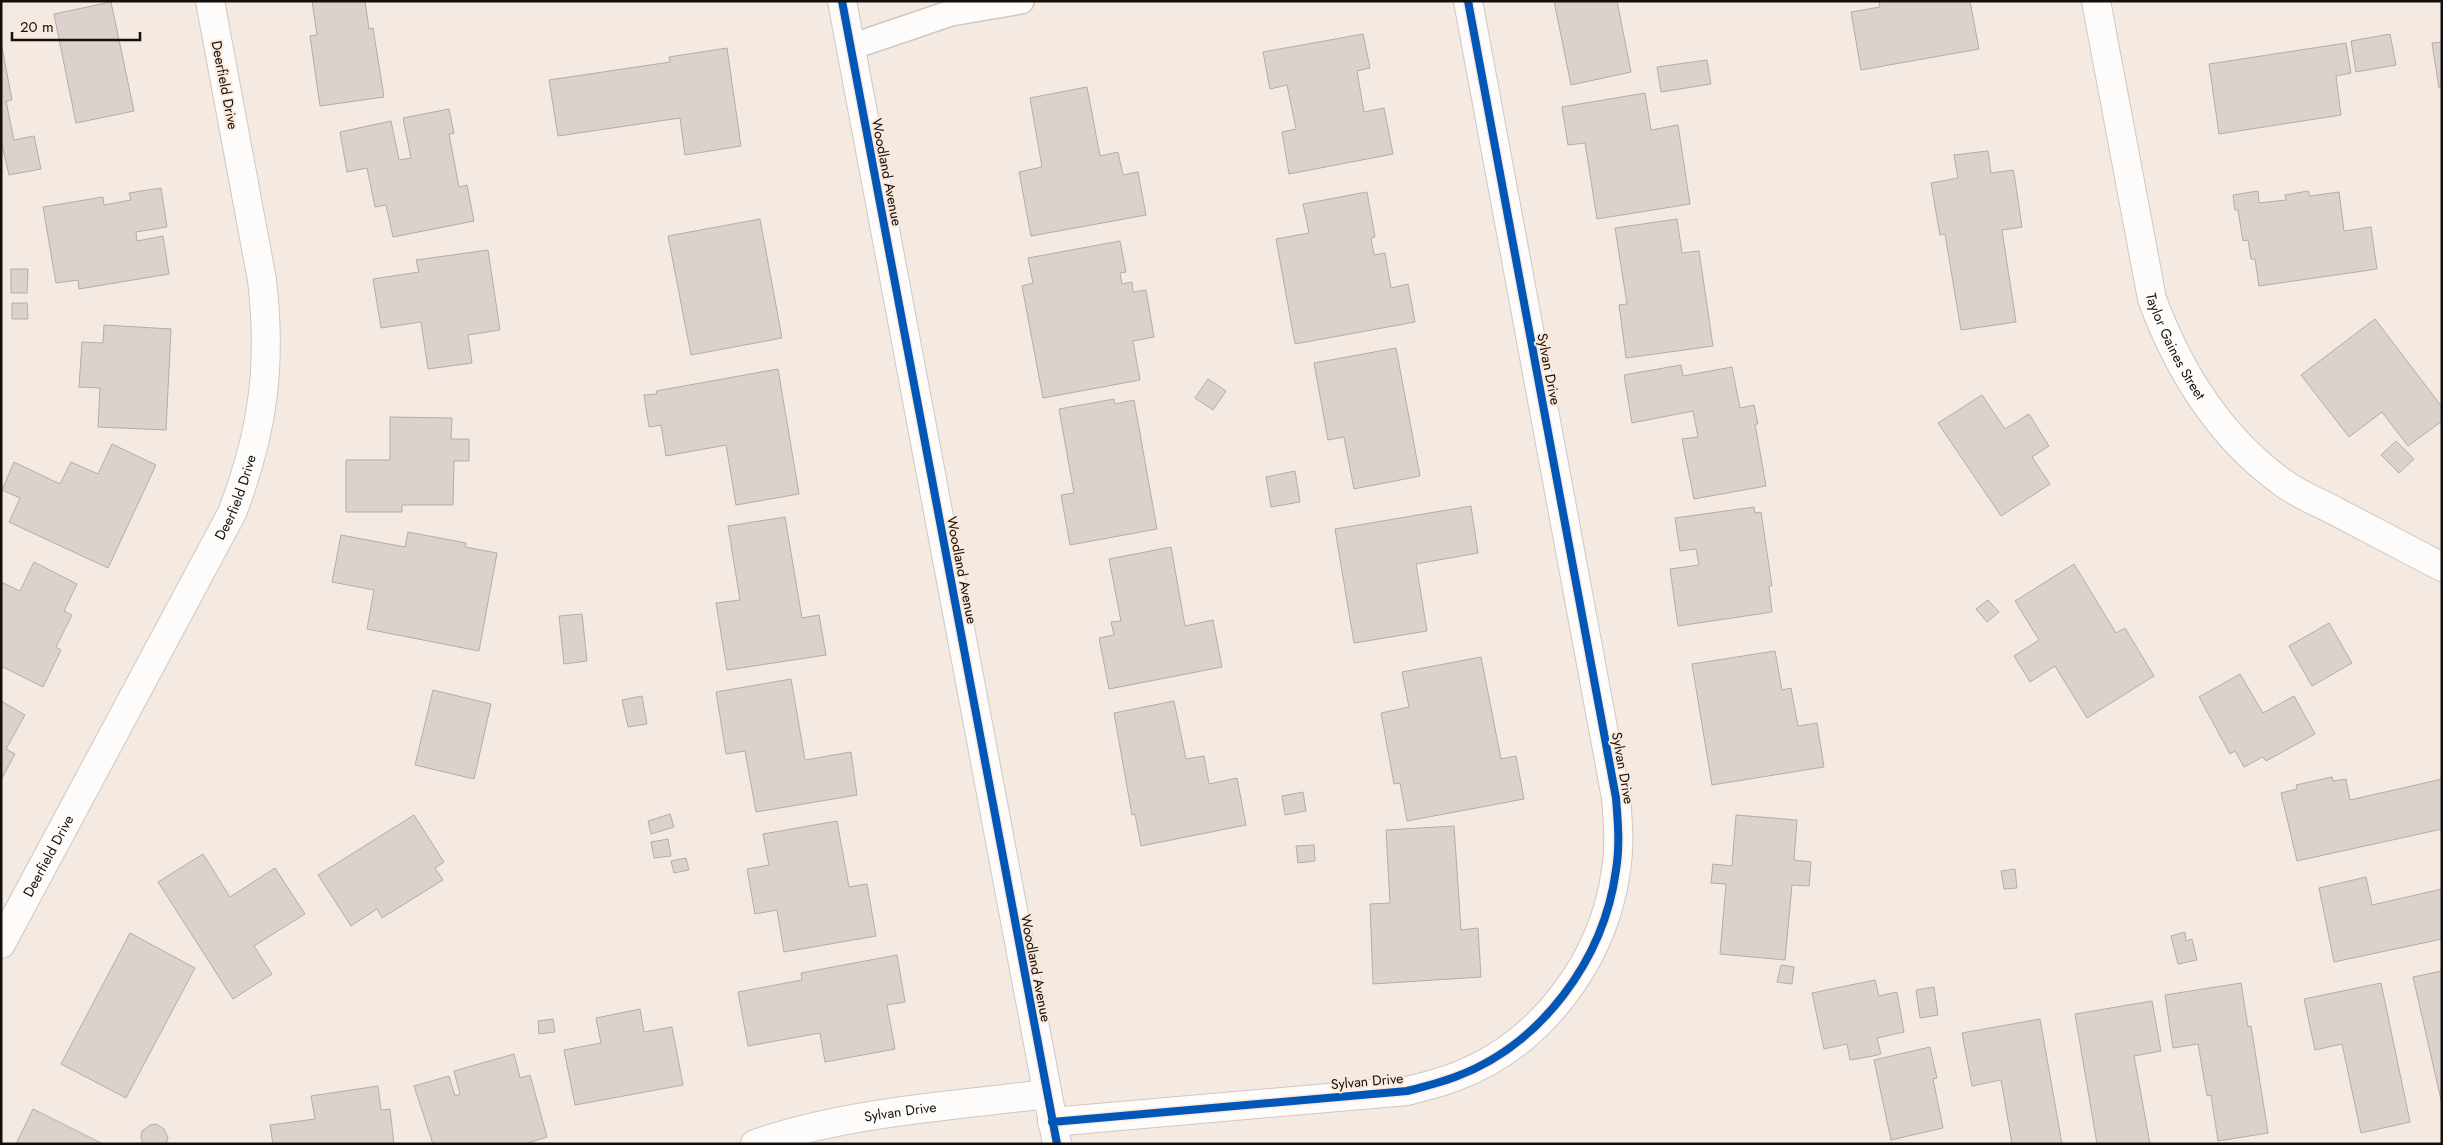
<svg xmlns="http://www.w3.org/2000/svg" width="2443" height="1145" font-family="Jost,sans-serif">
  <rect width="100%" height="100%" fill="#f4eae2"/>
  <path fill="#dbd2cd" stroke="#b4aca7" d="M312,1H365L369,29L373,28L384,97L320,106L310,36L317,35Z
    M1554,1H1617L1631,72L1571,85Z
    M1879,1H1970L1979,49L1861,70L1851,12L1880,7Z
    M111,2L134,111L76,123L54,14Z
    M1363,34L1370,68L1357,71L1364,112L1384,108L1393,154L1289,174L1282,132L1296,129L1287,85L1270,89L1263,52Z
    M2390,34L2396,65L2356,72L2351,41Z
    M1,42L12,100L6,101L14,140L34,136L41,169L9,175L1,141Z
    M2442,42V87L2439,88L2432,43Z
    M2346,43L2351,73L2336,76L2341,115L2219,134L2209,64Z
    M727,48L741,146L685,155L680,118L558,136L549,80L670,62L669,57Z
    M1707,60L1711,84L1661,92L1657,67Z
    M1087,87L1100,156L1118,152L1123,175L1138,172L1146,215L1031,236L1019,172L1042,167L1030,98Z
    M1645,93L1651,130L1678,125L1690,204L1597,219L1585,143L1568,145L1562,107Z
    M449,109L454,133L449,134L459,187L467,185L474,221L393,237L386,205L375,207L367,168L347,172L340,132L391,121L399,160L411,158L403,118Z
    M1988,151L1991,173L2013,170L2014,173L2022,227L2002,230L2016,322L1961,330L1945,234L1940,235L1931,183L1958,178L1954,155Z
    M161,188L167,227L136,232L137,241L163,236L169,274L79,289L78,280L56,283L43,207L103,197L104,205L131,200L129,193Z
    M2258,191L2259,203L2286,200L2285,195L2308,191L2310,196L2339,192L2344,231L2371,227L2377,269L2259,286L2255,259H2251L2248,240L2243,241L2238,210H2235L2233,195Z
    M1367,192L1375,237L1371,238L1374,255L1385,253L1391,288L1408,284L1415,322L1295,344L1276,239L1309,233L1303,204Z
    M760,219L782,338L691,355L668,236Z
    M1677,219L1682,253L1699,251L1713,346L1626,358L1619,305L1627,304L1615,228Z
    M1120,241L1126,272L1120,273L1122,284L1132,282L1133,292L1146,290L1154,337L1133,341L1140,380L1043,398L1022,286L1033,283L1028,258Z
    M488,250L500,330L468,335L472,363L428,369L421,322L381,328L373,279L419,272L416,260Z
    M11,269H28L27,293H11Z
    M12,303H27L28,319H12Z
    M2375,319L2442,407V421L2408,446L2382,412L2349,437L2301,375Z
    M104,325L171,329L166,430L98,427L100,388L79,387L82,342L103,343Z
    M1396,348L1420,476L1354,489L1344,437L1328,440L1314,363Z
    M1681,365L1683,376L1732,367L1740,408L1754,405L1758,424H1755L1766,486L1694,499L1682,439L1698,437L1693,411L1632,423L1624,375Z
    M778,369L799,494L736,505L726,445L666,456L661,425L649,427L644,395L657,394L656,391Z
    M1208,379L1226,391L1213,410L1195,398Z
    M1982,395L2005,429L2029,414L2049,446L2032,457L2050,484L2001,516L1938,423Z
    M1114,399L1115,404L1134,400L1157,529L1070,545L1061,495L1074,493L1059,409Z
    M390,417L452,418L451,439H469V461H454L453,505H402V512H346V460H390Z
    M2396,441L2414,459L2399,473L2381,455Z
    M112,444L156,465L108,568L9,522L20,498L2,490L14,462L60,484L71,462L98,474Z
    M1295,471L1300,502L1271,507L1266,477Z
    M1471,506L1478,553L1416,564L1427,631L1354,643L1335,529Z
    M1754,507L1755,513L1761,512L1772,586H1769L1772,612L1678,626L1670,569L1699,565L1696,549L1680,551L1675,518Z
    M785,517L802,618L819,615L826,655L727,670L716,603L740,600L728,526Z
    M408,532L466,543L465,547L497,553L479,651L367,629L374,590L332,582L341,535L405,547Z
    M1171,547L1185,626L1213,620L1222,667L1109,689L1099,638L1114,635L1111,622L1121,621L1109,559Z
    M34,562L77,584L64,611L72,615L56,647L61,650L43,687L1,666V582L20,591Z
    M2074,564L2116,633L2125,628L2154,676L2087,718L2055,666L2030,682L2014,656L2039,640L2015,601Z
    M1988,600L1999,612L1987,622L1976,609Z
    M582,614L587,661L564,664L559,616Z
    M2329,623L2352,663L2312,686L2289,646Z
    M1775,651L1782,690L1791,688L1798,726L1817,723L1824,767L1712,785L1692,664Z
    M1481,657L1501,759L1516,756L1524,799L1407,821L1400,783L1394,784L1381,713L1409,707L1402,672Z
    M2240,674L2263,713L2294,696L2315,734L2266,761L2263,757L2244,767L2235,751L2230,754L2199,697Z
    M791,679L805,760L851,752L857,795L756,812L745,751L726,754L716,692Z
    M433,690L491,704L474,779L415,765Z
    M642,696L647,724L628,727L622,700Z
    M1,701L25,715L6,749L15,754L1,780Z
    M1174,701L1186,759L1204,756L1209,784L1237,778L1246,825L1141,846L1135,814L1132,815L1114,713Z
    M2332,777L2333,781L2346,779L2350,800L2442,779V829L2297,861L2281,793L2297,789L2296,785Z
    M1303,792L1306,811L1285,815L1282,796Z
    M670,814L674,827L651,834L648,821Z
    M414,815L444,862L435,868L443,880L382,918L377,909L351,926L318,875Z
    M1736,815L1797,820L1794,860L1811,862L1809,886L1792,885L1785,960L1720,954L1726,884L1711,883L1713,864L1732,866Z
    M837,821L849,887L867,884L876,936L784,952L777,910L755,914L747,869L769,865L763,834Z
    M1454,826L1461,930L1478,928L1481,977L1373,984L1370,904L1390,903L1386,830Z
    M668,839L671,856L654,858L651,842Z
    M1314,845L1315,861L1298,863L1296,846Z
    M203,854L230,897L275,868L305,914L254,946L272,974L233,999L158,882Z
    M686,858L689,870L674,873L671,861Z
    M2015,869L2017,888L2004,889L2001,871Z
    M2366,877L2372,905L2442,889V939L2334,962L2319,888Z
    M2185,932L2186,941L2192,939L2197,960L2178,964L2171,936Z
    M130,933L195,968L126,1098L61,1064Z
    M897,955L905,1002L887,1005L895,1049L825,1062L820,1033L748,1046L738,992L802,980L801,973Z
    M1781,965L1794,967L1792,984L1777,982Z
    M2442,971V1104L2413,977Z
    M1875,980L1879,996L1897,992L1904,1032L1877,1038L1881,1054L1873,1056L1850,1060L1847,1044L1824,1049L1812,993Z
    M2241,983L2248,1027L2251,1026L2268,1133L2218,1141L2211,1095L2207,1096L2198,1044L2173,1048L2165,995Z
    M2381,983L2410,1122L2361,1133L2342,1044L2315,1050L2304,999Z
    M1934,987L1938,1015L1920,1018L1916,990Z
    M2152,1001L2161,1051L2134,1056L2150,1144H2097L2075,1014Z
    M640,1009L644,1032L672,1027L683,1085L575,1105L564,1050L601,1043L596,1018Z
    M553,1019L555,1032L539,1034L538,1021Z
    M2040,1019L2062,1144H2012L2001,1080L1972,1086L1962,1033Z
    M1930,1047L1937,1078L1933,1079L1943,1128L1891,1140L1874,1060Z
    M514,1054L520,1078L530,1075L547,1137L525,1144H433L414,1086L449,1076L455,1096L460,1094L454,1071Z
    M378,1086L381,1110L390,1109L394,1144H273L270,1125L315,1119L311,1096Z
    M33,1109L103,1144H16Z
    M156,1124L164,1129L168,1138L166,1144H143L141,1137L142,1131L150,1125Z"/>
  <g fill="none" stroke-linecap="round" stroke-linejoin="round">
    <g stroke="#cfc7c1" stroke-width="28">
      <path id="service" d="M851,47L951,13L1021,1"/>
    </g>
    <g stroke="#cfc7c1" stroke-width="30">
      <g id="minor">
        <path id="s1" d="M2096,1L2152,299C2179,372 2222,440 2286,485C2302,496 2320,503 2337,512C2372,530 2407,549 2442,567"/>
        <path id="s2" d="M1,944L232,513C263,432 272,366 262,280L210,1"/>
        <path d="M1052,1122L1407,1091C1423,1087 1439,1083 1455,1077C1541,1045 1604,960 1616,870C1620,846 1618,822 1616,798L1468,1"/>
        <path id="s3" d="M755,1144C845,1112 952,1106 1047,1094"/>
      </g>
    </g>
    <g stroke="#cfc7c1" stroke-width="30">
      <path id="tertiary" d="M842,1L1057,1144"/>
    </g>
    <use href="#service" stroke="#fdfcfb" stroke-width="25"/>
    <use href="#minor" stroke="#fdfcfb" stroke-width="28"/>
    <use href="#tertiary" stroke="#fdfcfb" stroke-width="28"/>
    <g stroke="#fbe9db" stroke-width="11">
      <path id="cycleway" d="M842,1L1057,1144
        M1052,1122L1407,1091C1423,1087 1439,1083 1455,1077C1541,1045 1604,960 1616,870C1620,846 1618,822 1616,798L1468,1"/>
    </g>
    <use href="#cycleway" stroke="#0057b8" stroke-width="8"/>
  </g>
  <g text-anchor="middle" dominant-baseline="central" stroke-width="4" stroke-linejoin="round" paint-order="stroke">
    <g font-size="14" fill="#140f0a" stroke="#fbe9db">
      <text transform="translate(225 85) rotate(79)">Deerfield Drive</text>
      <text transform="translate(887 172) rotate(79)">Woodland Avenue</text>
      <text stroke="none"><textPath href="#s1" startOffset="356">Taylor Gaines Street</textPath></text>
      <text transform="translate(1549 369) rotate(79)">Sylvan Drive</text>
      <text stroke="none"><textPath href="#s2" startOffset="505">Deerfield Drive</textPath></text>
      <text transform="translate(962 570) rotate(79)">Woodland Avenue</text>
      <text transform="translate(1623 768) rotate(80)">Sylvan Drive</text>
      <text stroke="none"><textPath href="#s2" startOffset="100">Deerfield Drive</textPath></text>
      <text transform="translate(1036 968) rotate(79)">Woodland Avenue</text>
      <text transform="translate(1367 1081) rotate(-5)">Sylvan Drive</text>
      <text stroke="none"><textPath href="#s3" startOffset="149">Sylvan Drive</textPath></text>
    </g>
  </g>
  <rect width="2443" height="1145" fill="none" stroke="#140f0a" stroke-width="5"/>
  <path d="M12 32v8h128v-8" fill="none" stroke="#140f0a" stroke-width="2.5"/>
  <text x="20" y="32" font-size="15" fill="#140f0a" stroke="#fbe9db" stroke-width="4" paint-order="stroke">20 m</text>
</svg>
